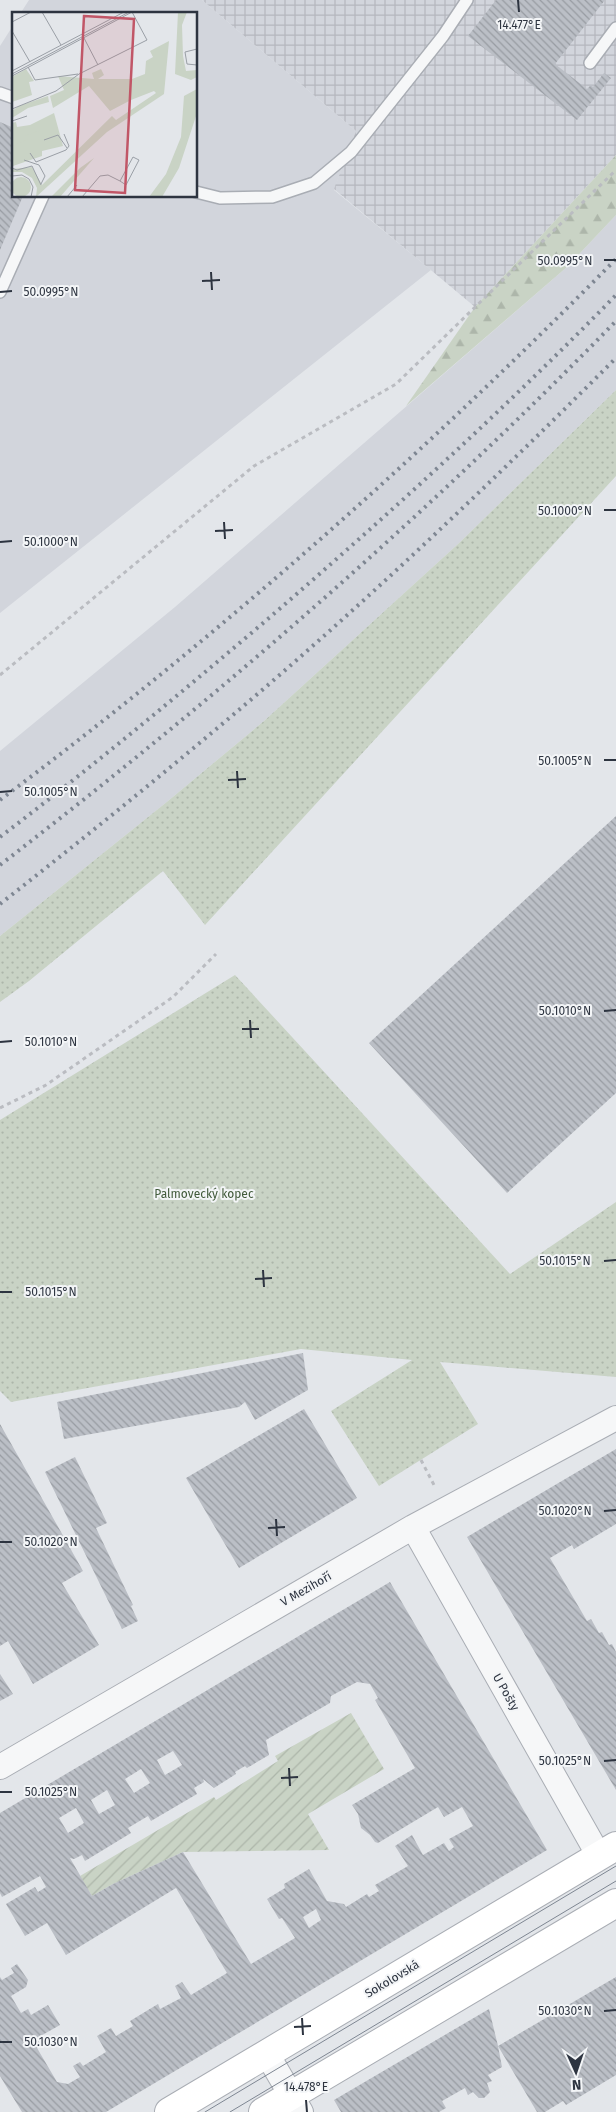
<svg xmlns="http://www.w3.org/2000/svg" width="616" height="2112" font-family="'Fira Sans',sans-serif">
  <defs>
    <pattern id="industrial-grid" width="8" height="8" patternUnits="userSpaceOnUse" patternTransform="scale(1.25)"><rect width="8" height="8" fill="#d2d5dc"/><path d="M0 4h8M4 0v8" fill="none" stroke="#b5b7be"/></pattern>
    <pattern id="grass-dots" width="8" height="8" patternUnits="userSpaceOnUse" patternTransform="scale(1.25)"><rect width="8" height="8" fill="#c9d3c5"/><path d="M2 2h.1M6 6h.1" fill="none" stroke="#adb6aa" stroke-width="1.8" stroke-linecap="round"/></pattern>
    <pattern id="forest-firs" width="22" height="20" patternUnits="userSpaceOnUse" patternTransform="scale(1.25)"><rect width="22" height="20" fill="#c9d3c5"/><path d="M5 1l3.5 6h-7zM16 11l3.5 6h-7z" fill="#adb6aa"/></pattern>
    <pattern id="garden-furrows" width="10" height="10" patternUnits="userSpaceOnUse" patternTransform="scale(1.25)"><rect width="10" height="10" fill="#c9d3c5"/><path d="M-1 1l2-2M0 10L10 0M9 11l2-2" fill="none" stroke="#adb6aa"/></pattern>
    <pattern id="building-back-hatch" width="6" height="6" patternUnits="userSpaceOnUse" patternTransform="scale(1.25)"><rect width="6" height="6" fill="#bbbfc6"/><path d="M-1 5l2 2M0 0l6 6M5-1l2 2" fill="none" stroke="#989ca2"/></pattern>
  </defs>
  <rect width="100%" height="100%" fill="#e3e6ea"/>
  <path fill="#d2d5dc" d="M29,0H202L356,131L334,190L431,270L0,613V46L14,24V196H196V14H20Z
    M616,215V390L458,544L264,721L168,801L0,936V751L175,607L567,267Z"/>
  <path fill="url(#industrial-grid)" d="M202,0H616V155L475,307L334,189L356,131Z"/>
  <path fill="url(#grass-dots)" d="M616,390V476L205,925L163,871L29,981L0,1002V936L168,801L264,721L458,544Z
    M235,975L510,1274L616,1202V1377L440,1362L478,1424L379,1486L331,1411L412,1360L301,1349L11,1402L0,1391V1120Z"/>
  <path fill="url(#forest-firs)" d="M616,155V215L567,267L406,406L475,307Z"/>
  <path fill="url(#garden-furrows)" d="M351,1713L384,1769L308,1814L329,1850L183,1852L113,1884L92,1896L80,1876L214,1797L216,1800L278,1761L275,1756Z"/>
  <path fill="url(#building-back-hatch)" fill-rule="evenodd" d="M496,0H605L555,64L587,89L591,85L593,87L604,73L611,78L577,120L468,36Z
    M0,122L14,128V196H23L0,250Z
    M616,816V1093L507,1193L369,1043Z
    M303,1353L308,1390L255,1420L245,1402L239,1407L64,1439L57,1402Z
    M304,1409L357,1498L239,1568L186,1478Z
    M0,1424L83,1571L62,1583L99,1645L33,1684L8,1641L0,1646Z
    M616,1449V1524L574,1549L572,1545L550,1558L587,1621L591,1619L599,1633L602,1632L609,1645L612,1644L616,1652V1790L467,1537Z
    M75,1457L107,1523L96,1528L133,1605L131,1606L138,1621L122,1629L45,1472Z
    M390,1582L547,1850L106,2112H22L0,2076V1977L2,1980L14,1973L11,1968L17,1964L28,1980L26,1987L11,1996L21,2013L28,2009L31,2015L48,2005L60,2025L37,2038L41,2046L37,2048L57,2082L68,2084L80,2077L73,2066L80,2062L83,2066L106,2052L97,2036L111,2028L116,2036L133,2026L130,2021L158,2004L160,2009L181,1998L175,1986L182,1982L191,1995L227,1973L176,1888L66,1955L47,1923L25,1936L6,1904L35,1887L38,1892L46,1887L40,1876L2,1897L0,1893V1813ZM357,1682L370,1684L378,1698L375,1700L415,1768L352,1805L358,1814L361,1828L370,1835L375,1842L378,1843L438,1807L444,1817L462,1807L473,1826L449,1839L454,1847L449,1851L444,1843L423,1855L412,1835L395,1846L408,1866L375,1885L379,1891L369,1897L367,1894L346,1907L344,1904L327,1901L309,1869L284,1884L285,1888L267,1899L279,1919L282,1918L295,1938L251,1964L183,1852L113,1884L92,1896L70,1858L74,1859L82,1855L85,1861L131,1833L128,1828L148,1816L151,1821L197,1794L194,1788L204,1782L203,1779L214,1788L236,1774L235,1772L245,1766L247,1768L269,1755L266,1740L330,1703L331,1696ZM173,1751L182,1765L165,1775L157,1760ZM141,1769L150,1783L134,1793L125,1779ZM107,1790L115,1805L99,1814L91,1800ZM76,1808L84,1823L68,1833L59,1818ZM316,1909L321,1920L309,1928L303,1917Z
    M0,1674L13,1694L0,1701Z
    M616,1977V2075L566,2105L563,2101L545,2112H537L498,2046L502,2067L488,2075L492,2081L487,2083L490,2092L484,2098H479L473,2092L468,2095L465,2088L442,2101L446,2108L439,2112H341L334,2100L489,2009L498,2046Z"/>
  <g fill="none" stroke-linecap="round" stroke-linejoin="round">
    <g stroke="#a9adb4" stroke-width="14">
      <path id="service" d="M590,63L616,28
        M0,93L14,98
        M196,192L220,198L272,197L314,183L351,152L443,36L467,0
        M0,292L43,196"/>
    </g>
    <g stroke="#a9adb4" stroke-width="26">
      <path id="minor" d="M413,1527L599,1856
        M0,1767L413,1527L616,1418
        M267,2054L301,2112"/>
    </g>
    <g stroke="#a9adb4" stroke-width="30">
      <path id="secondary" d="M169,2112L616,1846
        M263,2112L616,1903"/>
    </g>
    <path stroke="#babcc1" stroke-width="3" stroke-dasharray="4 4" stroke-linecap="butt" d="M0,675L254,466L396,384L616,170
      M0,1108L46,1085L173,997L216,954
      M421,1460L434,1485"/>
    <use href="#service" stroke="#f6f7f8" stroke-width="11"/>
    <use href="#minor" stroke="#f6f7f8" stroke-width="24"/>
    <use href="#secondary" stroke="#fff" stroke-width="28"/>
    <path stroke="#7e8692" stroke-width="1" d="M205,2112L616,1866
      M230,2112L616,1881"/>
    <path stroke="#7e8692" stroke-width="4" stroke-dasharray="2.5 5" stroke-linecap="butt" d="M0,800C219,636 424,454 616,259
      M0,837C92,767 181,693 269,618C388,515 506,408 616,295
      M0,865C217,698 425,517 616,321
      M0,904C83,839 166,772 247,703C375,594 497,477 616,358"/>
  </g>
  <path fill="none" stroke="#2d3440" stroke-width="2" d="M518,0L519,12M604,260H616M211,272L212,290M202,281L220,280M0,292L12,291M604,510H616M224,522L225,539M215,531L233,530M0,542L12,541M604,760H616M237,771L238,788M228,780L246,779M0,792L12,791M604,1011L616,1010M250,1020L251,1038M242,1029H259M0,1042L12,1041M604,1261L616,1260M263,1270L264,1287M255,1279L272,1278M0,1292H12M604,1511L616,1510M276,1519L277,1536M268,1528L285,1527M0,1542H12M604,1761L616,1760M289,1768L290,1786M281,1778L298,1777M0,1792H12M604,2011L616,2010M302,2018L303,2035M294,2027L311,2026M0,2042H12M306,2100L307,2112"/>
  <g text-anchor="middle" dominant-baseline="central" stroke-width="4" stroke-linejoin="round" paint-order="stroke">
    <g font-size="12" fill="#425b3b" stroke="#f3f5f7">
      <text x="204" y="1194">Palmovecký kopec</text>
    </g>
    <g font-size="12" fill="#2d3440" stroke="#f3f5f7">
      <text transform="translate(306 1589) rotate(-30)">V Mezihoří</text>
      <text transform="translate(506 1692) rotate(60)">U Pošty</text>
      <text transform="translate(392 1979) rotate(-31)">Sokolovská</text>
    </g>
  </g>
  <g transform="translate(12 12)">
    <rect width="185" height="185" fill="#e3e6ea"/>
    <path d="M166,0H175L170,13L171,44L174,59L185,58V65L179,68L163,62ZM157,29L152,82L95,120L24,185L25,176L20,166L10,160H0V157L20,155L30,173L100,104L104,108L144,81L142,79L119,88L98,99L77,74L41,96L38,84L52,78L46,64L82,67L80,61L89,57L92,63L86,67H120L133,62L134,49L141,45L138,39ZM14,57L22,69L17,70L20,83L0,90V65ZM185,77V101L167,156L150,185H137L154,162L169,125L172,84ZM42,101L51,134L30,139V144L1,154L0,111L4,110L5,115L18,113ZM-1 175a10 10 0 1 1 20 0a10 10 0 1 1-20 0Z" fill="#c9d3c5"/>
    <path d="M36,84L37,90L16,96L0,106V99L7,94ZM82,146L48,185H39L68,156Z" fill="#c9d3c5"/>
    <path d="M29,118L32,127L14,128L0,134V124H13Z" fill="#c9d3c5"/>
    <path fill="none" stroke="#9a9fa6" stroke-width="1" d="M30,0L49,33M0,10L19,0M0,19L18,50M72,26L86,53M185,37L173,40L175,52L185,53M16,55L23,68L66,62M0,59L112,0M0,62L117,0M0,64L120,0M0,97L44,79L67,62L135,28L120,0M0,109L15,104M32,128L46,123L55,136M18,141L24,150L54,138L57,134L52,122M121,145L127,148L114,173L108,169ZM12,148L27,153L33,164L29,172M0,156L5,158L20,154L29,173M0,164L10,163L17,167L21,175L19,185M55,185L65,173M70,185L88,164L96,163L108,169"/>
    <path fill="#c15667" fill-opacity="0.15" stroke="#c15667" stroke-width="2.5" d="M72,4L122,7L113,181L63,178Z"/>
    <rect width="185" height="185" fill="none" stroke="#2d3440" stroke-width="2.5"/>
  </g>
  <g font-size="12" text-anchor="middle" fill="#2d3440" stroke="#f3f5f7" stroke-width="4" stroke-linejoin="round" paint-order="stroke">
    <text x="519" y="29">14.477°E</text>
    <text x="565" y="265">50.0995°N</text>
    <text x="51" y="296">50.0995°N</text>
    <text x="565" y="515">50.1000°N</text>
    <text x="51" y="546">50.1000°N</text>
    <text x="565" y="765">50.1005°N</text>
    <text x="51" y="796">50.1005°N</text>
    <text x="565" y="1015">50.1010°N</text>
    <text x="51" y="1046">50.1010°N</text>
    <text x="565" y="1265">50.1015°N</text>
    <text x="51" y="1296">50.1015°N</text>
    <text x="565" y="1515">50.1020°N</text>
    <text x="51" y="1546">50.1020°N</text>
    <text x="565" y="1765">50.1025°N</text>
    <text x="51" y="1796">50.1025°N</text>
    <text x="565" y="2015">50.1030°N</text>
    <text x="51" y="2046">50.1030°N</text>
    <text x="306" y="2091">14.478°E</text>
  </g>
  <g transform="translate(576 2072) rotate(177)" stroke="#f3f5f7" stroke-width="4" paint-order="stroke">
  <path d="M0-4L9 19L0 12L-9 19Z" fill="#2d3440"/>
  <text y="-8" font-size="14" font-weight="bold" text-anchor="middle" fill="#2d3440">N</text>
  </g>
</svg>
